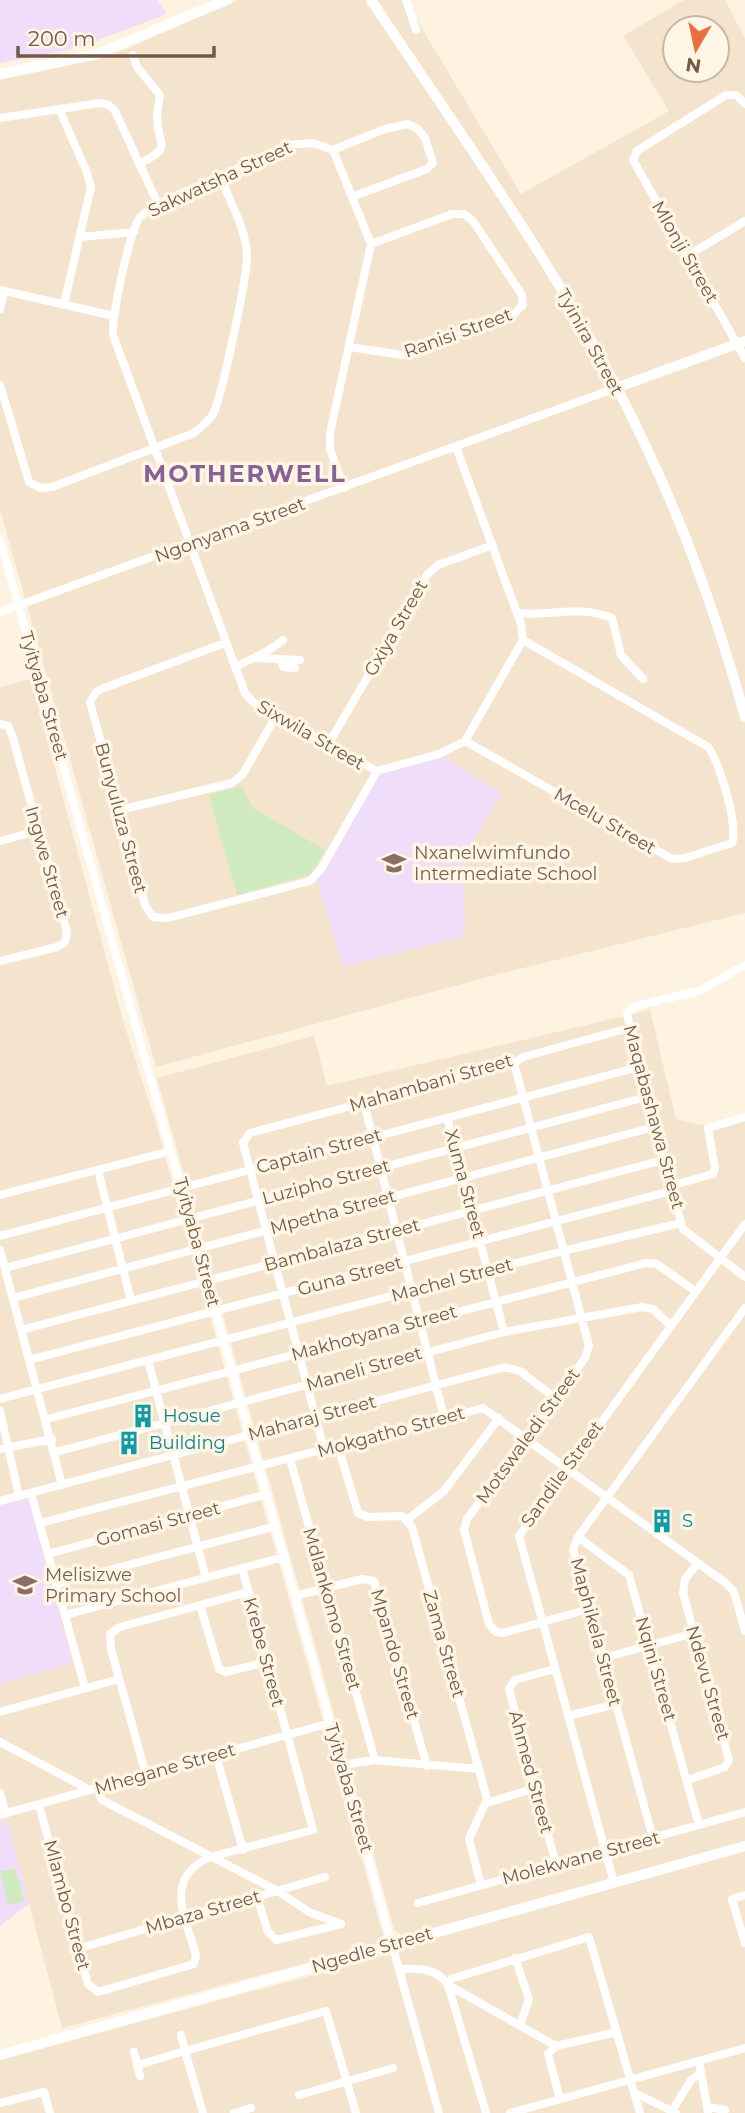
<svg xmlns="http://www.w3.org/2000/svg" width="745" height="2113" font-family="Montserrat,sans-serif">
  <rect width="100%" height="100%" fill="#fdf3e0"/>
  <path fill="#f4e4ce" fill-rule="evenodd" d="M237,0H405L521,194L669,111L623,36L684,0H725L745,38V913L495,975L156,1067L0,509V80L108,57ZM675,28H717V70H675Z
    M31,679L124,1024L156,1124L385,1942L62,2028L7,1821L0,1822V687Z
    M650,1010L676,1119L702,1125L745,1117V1841L403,1936L394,1929L157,1078L314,1036L327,1086Z
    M745,1850V2113H0V2060L397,1952L423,1940Z"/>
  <path fill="#f0ddf9" d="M0,0H157L167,14L77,48L0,63Z
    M439,754L502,793L463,858L465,936L343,967L316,876L377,771Z
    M28,1499L72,1663L0,1684V1506Z
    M7,1820L29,1904L0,1926V1822Z"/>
  <path fill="#ceeabe" d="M242,786L253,808L325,850L311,874L237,895L209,795Z
    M15,1868L24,1901L8,1905L0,1872Z"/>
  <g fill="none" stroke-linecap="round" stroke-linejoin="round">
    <path stroke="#fff" stroke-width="8" d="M406,0L416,30
      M133,55L137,67L160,95C159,102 157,111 157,118C158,148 174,146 139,164
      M745,104L736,95H726L643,147L637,151L633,160L745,358
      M59,109L86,170L91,187L64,304
      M0,118L100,103L109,105L115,111L158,204
      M333,150L385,129L408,124L418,129L425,138L433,163L427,169L354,196
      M80,237L134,232
      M689,255L745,221
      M0,290L114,316
      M0,309L4,292
      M349,347L403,355L513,315L523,305L522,295L473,221L464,214H452L371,244
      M0,385L29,482L40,488L52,487L194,433C201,427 208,422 213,414C222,396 248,274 247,255C246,229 230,202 221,178
      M344,488L330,449V433L371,244L333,150L313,143L289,145L158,204C151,208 145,212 140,217C129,233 112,315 113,335L245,693L254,703L377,771L439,754L465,741L523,640L521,624L456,447
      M0,539L439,2113
      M0,612L616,388
      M517,613C552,617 577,604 612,618L621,655L643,679
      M225,643L104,688L96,692L90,702L145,905L153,917L168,918L310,881L321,869L377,771
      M258,658L300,660
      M281,660L283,667L295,668
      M235,667C252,658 268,653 283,640
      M0,724L8,726L12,735L67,932L65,942L57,947L0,961
      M465,741L672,859L685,858L732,843C739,827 719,760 708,747L523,640
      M328,745L427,575L438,565L493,545
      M120,810L232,783L243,774L276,716
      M0,841L38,831
      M745,965L699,991L635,1006L627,1014L654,1127L683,1229L745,1277
      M514,1063L589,1346L585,1358L467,1519L464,1530L489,1624L496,1632L503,1633L589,1609
      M364,1103L444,1417
      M447,1118L504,1332
      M98,1170L131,1301
      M670,1186L713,1174L715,1168L708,1128L745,1117
      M0,1195L171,1151
      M0,1236L639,1067
      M0,1250L62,1485
      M5,1268L646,1097
      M13,1298L654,1127
      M21,1330L663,1160
      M29,1360L671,1191
      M148,1360L206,1578
      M0,1399L563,1251L681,1223
      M0,1411L19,1496
      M47,1419L646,1263L657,1264L695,1291
      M338,1446L358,1513L368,1517L402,1516L412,1527L487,1799L469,1839L481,1885
      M0,1449L52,1439
      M324,1449L243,1143L250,1133L514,1063L523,1057L629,1028
      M56,1452L504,1332L642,1307L653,1309L670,1325
      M290,1459L375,1760
      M31,1493L85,1688
      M0,1501L505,1367L520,1371L555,1398
      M408,1519L444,1491L499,1418
      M40,1523L483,1408L727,1584L734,1592L745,1631
      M578,1537L629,1575L699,1825
      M48,1554L267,1494
      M56,1584L276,1526
      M295,1596L362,1579L374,1581L427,1766
      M200,1605L219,1669L226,1672L267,1662
      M65,1615L284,1557
      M603,1658L695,1633
      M554,1669L515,1680L509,1689L556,1864
      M0,1712L119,1679
      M568,1716L616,1704
      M0,1742L90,1790
      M216,1755L243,1850
      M342,1765L375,1760L479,1769
      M146,1775L111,1649L110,1634L120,1627L248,1592
      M688,1780L725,1767L729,1760L683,1593L685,1579L698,1563
      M97,1788L102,1800L276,1890L309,1912L341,1924
      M0,1793L6,1814
      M487,1803L535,1788
      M39,1805L88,1984L98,1992L194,1964L196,1955C185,1916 163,1879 210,1857L313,1830L242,1568
      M0,1815L330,1723
      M653,1838L573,1549L578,1537L745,1308
      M614,1883L519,1536L745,1224
      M745,1895L732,1899L745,1943
      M257,1897L268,1932L276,1940L341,1924
      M418,1903L745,1812
      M80,1948L325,1877
      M515,1958L529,1999L520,2025
      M400,1969C419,1968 437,1968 448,1985L556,2046L617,2032
      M556,2046L548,2054L560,2099
      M134,2052L140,2076
      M699,2061L708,2113
      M138,2065L185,2051L181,2035
      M635,2093L676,2113
      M299,2095L393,2068
      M0,2103L44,2092L50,2113
      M708,2107L725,2110
      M672,2111L691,2080L701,2072
      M203,2113L185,2051L326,2011L356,2113
      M234,2113L251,2108
      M486,2113L448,1985L451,1979L589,1937L640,2113
      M510,2113L745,2048"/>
    <path stroke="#fff" stroke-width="10" d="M371,0C469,147 575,292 649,453C689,538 720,627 745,717
      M0,74L97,54L227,0
      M616,388L745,341
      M0,2055L745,1846"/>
  </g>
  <defs>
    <g id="school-bare" transform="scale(1.89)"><path d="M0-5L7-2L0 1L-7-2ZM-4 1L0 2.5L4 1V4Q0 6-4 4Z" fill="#8d6e63" stroke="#fff6e6" stroke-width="2.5" paint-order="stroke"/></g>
    <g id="building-bare" transform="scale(1.89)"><path d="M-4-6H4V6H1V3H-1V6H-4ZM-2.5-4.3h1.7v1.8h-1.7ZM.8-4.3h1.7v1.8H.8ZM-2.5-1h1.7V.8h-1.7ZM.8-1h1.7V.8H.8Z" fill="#0f9aa8" stroke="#fff6e6" stroke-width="2.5" paint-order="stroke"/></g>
  </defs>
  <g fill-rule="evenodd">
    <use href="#school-bare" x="394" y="863"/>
    <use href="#building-bare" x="143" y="1416"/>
    <use href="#building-bare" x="129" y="1443"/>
    <use href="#building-bare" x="662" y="1521"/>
    <use href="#school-bare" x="25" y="1585"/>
  </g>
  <g text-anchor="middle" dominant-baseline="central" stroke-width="7" stroke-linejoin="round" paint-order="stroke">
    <g font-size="18" fill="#735947" stroke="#fff6e6">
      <text transform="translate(220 179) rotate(-25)">Sakwatsha Street</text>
      <text transform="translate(685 252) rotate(60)">Mlonji Street</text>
      <text transform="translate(458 333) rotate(-20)">Ranisi Street</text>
      <text transform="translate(590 342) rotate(61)">Tyinira Street</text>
      <text transform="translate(230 530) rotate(-20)">Ngonyama Street</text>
      <text transform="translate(396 628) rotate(-60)">Gxiya Street</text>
      <text transform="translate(44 696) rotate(74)">Tyityaba Street</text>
      <text transform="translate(311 735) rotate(30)">Sixwila Street</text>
      <text transform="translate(121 818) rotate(75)">Bunyuluza Street</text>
      <text transform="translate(605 821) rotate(30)">Mcelu Street</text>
      <text transform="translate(47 862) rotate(74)">Ingwe Street</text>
      <text transform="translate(431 1083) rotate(-16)">Mahambani Street</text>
      <text transform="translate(654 1117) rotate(75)">Maqabashawa Street</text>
      <text transform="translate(319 1151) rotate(-15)">Captain Street</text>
      <text transform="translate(326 1182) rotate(-15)">Luzipho Street</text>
      <text transform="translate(465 1184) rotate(75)">Xuma Street</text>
      <text transform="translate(333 1212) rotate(-15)">Mpetha Street</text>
      <text transform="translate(197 1242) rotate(75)">Tyityaba Street</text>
      <text transform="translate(342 1245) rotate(-15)">Bambalaza Street</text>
      <text transform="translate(350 1276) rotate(-15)">Guna Street</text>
      <text transform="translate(452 1280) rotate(-15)">Machel Street</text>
      <text transform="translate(374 1333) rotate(-15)">Makhotyana Street</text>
      <text transform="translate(364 1369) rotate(-16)">Maneli Street</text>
      <text transform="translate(312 1418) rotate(-15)">Maharaj Street</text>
      <text transform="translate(391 1432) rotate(-15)">Mokgatho Street</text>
      <text transform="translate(528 1436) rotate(-54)">Motswaledi Street</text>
      <text transform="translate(562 1474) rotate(-54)">Sandile Street</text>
      <text transform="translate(158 1524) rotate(-15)">Gomasi Street</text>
      <text transform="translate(332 1609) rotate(74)">Mdlankomo Street</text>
      <text transform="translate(596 1632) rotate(75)">Maphikela Street</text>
      <text transform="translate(444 1644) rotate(74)">Zama Street</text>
      <text transform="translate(264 1652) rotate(75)">Krebe Street</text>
      <text transform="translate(395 1654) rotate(74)">Mpando Street</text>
      <text transform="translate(656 1669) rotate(74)">Nqini Street</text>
      <text transform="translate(708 1683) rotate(74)">Ndevu Street</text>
      <text transform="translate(165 1769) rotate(-16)">Mhegane Street</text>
      <text transform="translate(531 1772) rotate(75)">Ahmed Street</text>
      <text transform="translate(349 1788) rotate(74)">Tyityaba Street</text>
      <text transform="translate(581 1858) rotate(-15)">Molekwane Street</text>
      <text transform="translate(67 1905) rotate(75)">Mlambo Street</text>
      <text transform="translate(203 1912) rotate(-16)">Mbaza Street</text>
      <text transform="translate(372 1950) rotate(-16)">Ngedle Street</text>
    </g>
    <g font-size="18" fill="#785e54" stroke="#fff6e6" text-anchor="start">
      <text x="414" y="853">Nxanelwimfundo<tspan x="414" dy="21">Intermediate School</tspan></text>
      <text x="45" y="1575">Melisizwe<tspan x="45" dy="21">Primary School</tspan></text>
    </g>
    <g font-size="18" fill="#0d838f" stroke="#fff6e6" text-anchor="start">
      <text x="163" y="1416">Hosue</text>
      <text x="149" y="1443">Building</text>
      <text x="682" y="1521">S</text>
    </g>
    <g font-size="24" font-weight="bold" letter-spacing="2" fill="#886297" stroke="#fff6e6">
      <text x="245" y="473">MOTHERWELL</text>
    </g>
  </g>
  <g transform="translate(696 49) rotate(189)"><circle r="33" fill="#fff6e6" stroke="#c7b7a6" stroke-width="2"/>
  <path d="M0-5L12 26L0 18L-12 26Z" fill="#ea6e41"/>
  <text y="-10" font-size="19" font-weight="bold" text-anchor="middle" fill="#735947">N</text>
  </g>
  <path d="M18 46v10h196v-10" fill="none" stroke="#735947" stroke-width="3.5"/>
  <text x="28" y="46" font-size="21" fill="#735947" stroke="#fff6e6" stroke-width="5" paint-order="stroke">200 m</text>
</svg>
